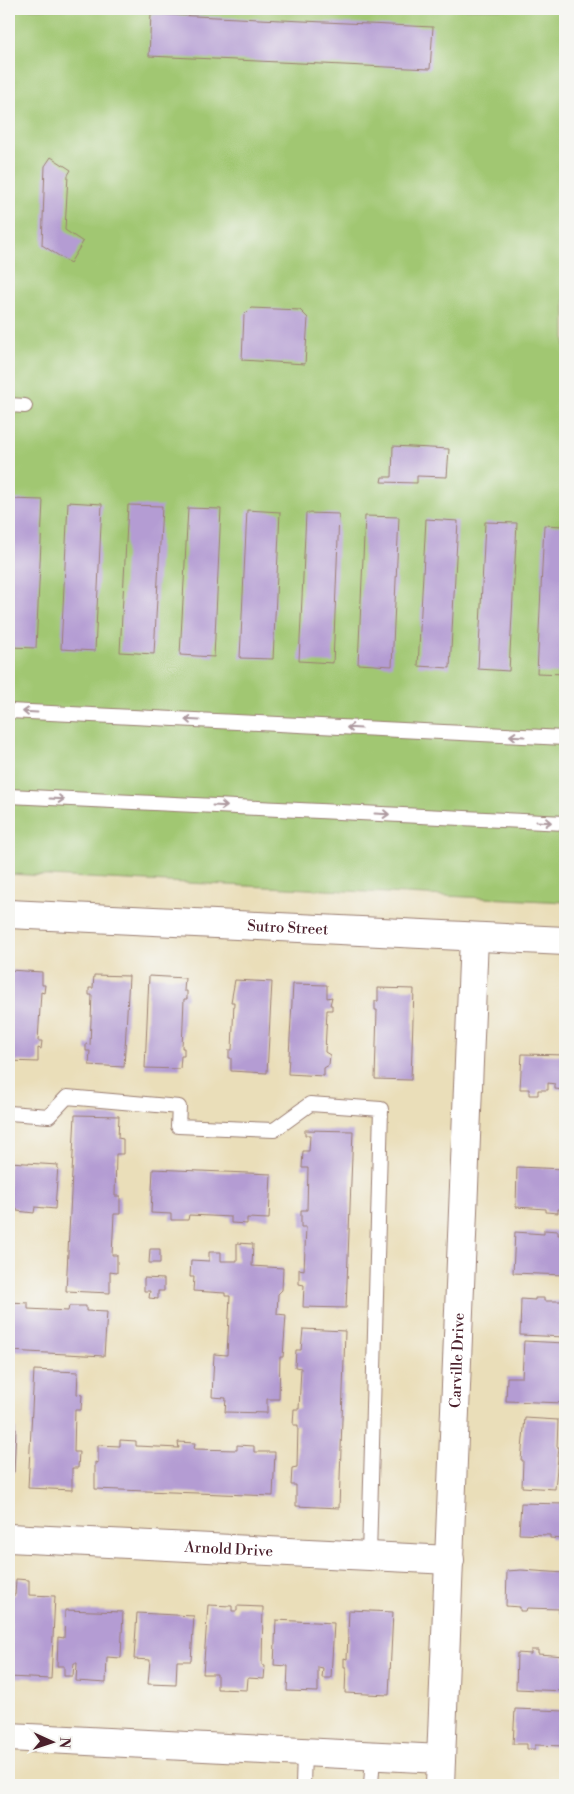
<svg xmlns="http://www.w3.org/2000/svg" width="574" height="1794" font-family="'Libre Bodoni',serif">
  <rect width="100%" height="100%" fill="#f6f6f2"/>
  <filter id="ink" filterUnits="userSpaceOnUse"><feTurbulence type="fractalNoise" baseFrequency=".02" numOctaves="2"/><feDisplacementMap in="SourceGraphic" scale="10" xChannelSelector="R" yChannelSelector="G"/><feConvolveMatrix kernelMatrix="1 2 1 2 8 2 1 2 1" color-interpolation-filters="sRGB"/></filter>
  <filter id="wash" filterUnits="userSpaceOnUse"><feTurbulence type="fractalNoise" baseFrequency=".0096" numOctaves="4" result="noise"/><feDisplacementMap in="SourceGraphic" scale="20" xChannelSelector="R" yChannelSelector="G"/><feGaussianBlur stdDeviation="1.12" result="paint"/><feColorMatrix in="noise" values="0 0 0 0 0 0 0 0 0 0 0 0 0 0 0 0 0 1.4 0 .05"/><feComposite in="paint" operator="in"/></filter>
  <g filter="url(#wash)">
    <rect width="100%" height="100%" fill="#eadeb9"/>
    <path fill="#a1c772" stroke="#76734e" d="M9,9H565V902L9,874Z"/>
    <g id="blocks">
      <path fill="#b49cd3" d="M151,14L433,27L430,69L149,56Z
        M51,157L71,170L68,175L65,230L83,242L70,263L42,245L45,166Z
        M251,308L300,310L308,318L305,364L242,360L244,315Z
        M393,446L449,449L447,477L417,476V483L381,482L382,477H392Z
        M10,499L43,500L36,648L9,647Z
        M68,502L102,504L95,651L61,649Z
        M128,505L162,506L154,654L120,652Z
        M188,508L221,509L214,657L180,655Z
        M247,510L280,512L273,659L240,658Z
        M306,513L339,514L333,663L299,661Z
        M365,516L399,517L392,666L358,664Z
        M426,519L458,521L450,668L418,666Z
        M485,522L517,523L509,671L478,669Z
        M544,525L565,526V674L537,673Z
        M9,970L42,972V985H45L44,993L41,992L38,1041H42L41,1049L38,1048V1062L9,1061Z
        M94,975L129,976L124,1067L89,1065L90,1051H86V1044L90,1045L92,995H89V988H93Z
        M149,976L185,978L184,991H187V999H184L182,1048H184V1056H181L180,1069L145,1068Z
        M235,980L272,982L267,1073L231,1071V1058H229V1050H232L234,1002H231Z
        M293,984L327,985V998L332,997L330,1005H332V1010H327L325,1052L330,1055L329,1065L324,1068V1076L288,1074Z
        M378,988L414,989L411,1080L375,1079L377,1010H375V1001H378Z
        M522,1054L565,1055L564,1090L555,1089V1084L548,1083V1090H538V1095H529V1089H520Z
        M75,1115L119,1116L118,1138L123,1139V1154H116L115,1196H120V1214H114L112,1255H117V1273L110,1272V1293L66,1291Z
        M305,1130L353,1131L346,1308L303,1307L304,1285L299,1284V1269L304,1270L306,1227H301V1210H307L308,1168H302L303,1151H309L310,1135H305Z
        M9,1162L58,1165L55,1209L35,1207L34,1213L17,1211V1208L9,1207Z
        M517,1167L565,1169V1209H558V1213L546,1212V1209L516,1207Z
        M153,1169L271,1174L269,1219L247,1218V1224L231,1223V1217L189,1215L188,1220H171V1214L151,1213Z
        M544,1230L558,1231V1235H565V1275L513,1273L515,1232L544,1234Z
        M237,1243L253,1244L252,1266L283,1268L282,1290L278,1294L277,1314L286,1315L283,1357H280L279,1399H267V1413L225,1412L226,1398L212,1397L214,1354L227,1355L230,1296H225V1293L193,1291L194,1277H190L191,1260L209,1261V1252H221V1261H237Z
        M150,1249H160V1263H149Z
        M144,1278L164,1279V1291H158V1299L149,1298L150,1291H144Z
        M535,1298H544V1301H565V1337L520,1335L521,1299L535,1300Z
        M9,1302L28,1303V1309L68,1311L69,1306H86V1311L107,1312L104,1356L9,1351Z
        M303,1329L345,1331L339,1508L296,1506V1485H291L292,1468L297,1467L298,1425H293L294,1409H299L301,1368L295,1367L296,1350H301Z
        M524,1341L565,1343V1403L506,1401L507,1377H522Z
        M34,1370L78,1372L77,1394L82,1395L81,1410H75L74,1452H79L78,1468H72V1490L28,1488Z
        M525,1418L558,1420L557,1447H559L555,1489L522,1487L523,1460H521Z
        M9,1428L16,1429L14,1472H9Z
        M120,1440L136,1441V1446L179,1448L178,1442L195,1443L194,1449L237,1450V1445L254,1446V1452H275L273,1496L95,1489V1462L98,1463V1445L120,1446Z
        M521,1503L565,1504V1536L563,1539L550,1538V1535L519,1534Z
        M521,1570L565,1573V1613H559V1609L527,1608L526,1611H520V1607L506,1606L507,1571Z
        M16,1579L29,1580V1595L55,1596L51,1679L9,1677L11,1623H9V1618L11,1595H15Z
        M208,1605L232,1606V1611H237V1606L263,1607L262,1665L265,1666L264,1679L248,1678L247,1690L217,1689V1674H203Z
        M65,1610L123,1612L121,1658L107,1657L106,1683L76,1681L77,1663H74L73,1676H64V1666H57L58,1637L64,1638Z
        M349,1610L393,1612L389,1695L345,1693L346,1667H344V1658L347,1659Z
        M137,1613L194,1616L191,1661H177L176,1685L148,1684L150,1660L134,1659Z
        M276,1620L334,1623L331,1678H322L323,1668L318,1667V1692L287,1691L288,1666L274,1665Z
        M531,1650H538V1654L565,1656V1691L516,1689L517,1653L531,1654Z
        M515,1709L565,1711V1746L535,1745V1749H527V1744H513Z"/>
    </g>
  </g>
  <g filter="url(#ink)">
    <use href="#blocks" fill-opacity="0" stroke="#9a7e72" stroke-width="1"/>
    <g fill="none" stroke-linecap="round" stroke-linejoin="round">
      <g stroke="#9a7e72" stroke-width="16">
        <path id="service" d="M9,405L25,406
          M9,711L565,738
          M9,796L565,823
          M9,1113L49,1116L67,1097L179,1107L178,1126L274,1130L310,1104L381,1109L369,1556
          M303,1785L304,1752
          M371,1785L373,1756"/>
      </g>
      <g stroke="#9a7e72" stroke-width="30">
        <g id="minor">
          <path id="s1" d="M9,1538L450,1560"/>
          <path d="M9,1737L441,1759"/>
          <path id="s2" d="M440,1785L474,937"/>
        </g>
      </g>
      <g stroke="#9a7e72" stroke-width="30">
        <g id="tertiary">
          <path id="s3" d="M9,914L565,941"/>
        </g>
      </g>
      <use href="#service" stroke="#fff" stroke-width="14"/>
      <use href="#minor" stroke="#fff" stroke-width="28"/>
      <use href="#tertiary" stroke="#fff" stroke-width="28"/>
    </g>
    <defs><path id="oneway-shaft" d="M-6 0H5M1.5-3L5.5 0L1.5 3" fill="none" stroke-width="1.6" stroke-linecap="round" stroke-linejoin="round" transform="scale(1.25)"/></defs>
    <g stroke="#ae9aa0">
      <use href="#oneway-shaft" transform="translate(30 712) rotate(-177)"/>
      <use href="#oneway-shaft" transform="translate(192 720) rotate(-177)"/>
      <use href="#oneway-shaft" transform="translate(354 728) rotate(-177)"/>
      <use href="#oneway-shaft" transform="translate(517 736) rotate(-177)"/>
      <use href="#oneway-shaft" transform="translate(57 799) rotate(3)"/>
      <use href="#oneway-shaft" transform="translate(220 806) rotate(3)"/>
      <use href="#oneway-shaft" transform="translate(382 814) rotate(3)"/>
      <use href="#oneway-shaft" transform="translate(544 822) rotate(3)"/>
    </g>
  </g>
  <g text-anchor="middle" dominant-baseline="central" stroke-width="5" stroke-linejoin="round" paint-order="stroke">
    <g font-size="15" fill="#4a1f2b" stroke="#f6f6f2">
      <text stroke="none"><textPath href="#s3" startOffset="279">Sutro Street</textPath></text>
      <text stroke="none"><textPath href="#s2" startOffset="425">Carville Drive</textPath></text>
      <text stroke="none"><textPath href="#s1" startOffset="220">Arnold Drive</textPath></text>
    </g>
  </g>
  <rect width="574" height="1794" fill="none" stroke="#f6f6f2" stroke-width="30"/>
  <g transform="translate(52 1742) rotate(93)" stroke="#f6f6f2" stroke-width="4" paint-order="stroke">
  <path d="M0-4L9 19L0 12L-9 19Z" fill="#4a1f2b"/>
  <text y="-8" font-size="14" font-weight="bold" text-anchor="middle" fill="#4a1f2b">N</text>
  </g>
</svg>
